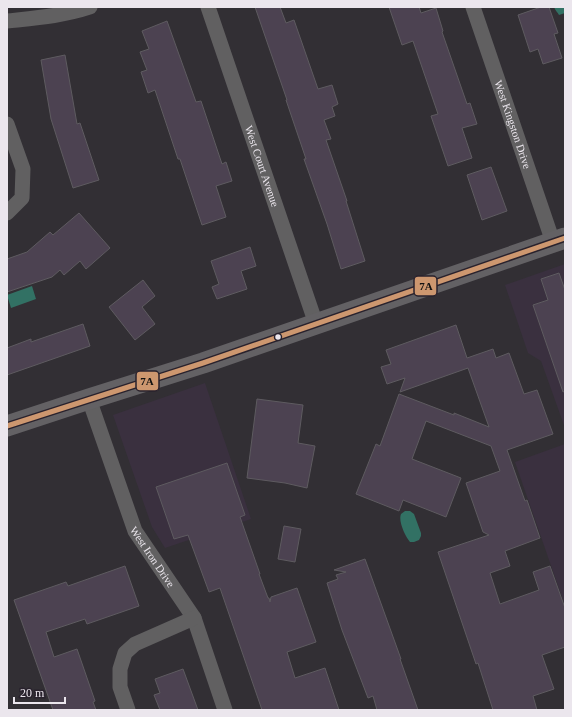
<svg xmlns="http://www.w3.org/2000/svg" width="572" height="717" font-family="Georgia,serif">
  <rect width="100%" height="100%" fill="#322f34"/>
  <path fill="#3a303f" d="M565,264V428L541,361L528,353L505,285Z
    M205,383L251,519L165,548L152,527L113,415Z
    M565,444V606L515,462Z"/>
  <path fill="#327164" d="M554,7H565V13L559,15C558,13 555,10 554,7Z
    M32,286L36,299L11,308L7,295Z
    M405,511H410L414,514L421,533V536L419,540L414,542H410C405,536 398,521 401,514Z"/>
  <path fill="#4c4251" stroke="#5e5b60" d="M255,7H280L286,23L294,20L318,89L332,85L338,104L332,107L335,116L324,120L331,139L326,140L347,201H346L365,261L341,269L327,224L304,159H306L286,100H287Z
    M389,7H419L421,13L436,8L443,31L442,32L467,104L470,103L477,124L462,128L472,158L448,166L431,116L438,114L413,41L402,45Z
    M541,7H549L558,33L554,34L562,58L543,64L538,49L530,52L518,15Z
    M167,21L196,102L201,101L222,164L226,162L232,181L216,186L226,217L202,225L180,159H178L155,90L148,93L141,72L147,70L140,52L149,49L142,31Z
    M65,55L77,124L80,123L99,180L73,188L51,119L41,60Z
    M491,167L507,211L482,220L467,175Z
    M79,213L110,248L86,269L80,261L64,275L60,270L52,277L7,292V259L27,252L50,232L53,235Z
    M250,247L256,266L241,271L247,289L217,299L212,287L219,284L211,261Z
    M559,273L565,290V391L563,392L533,305L548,300L541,279Z
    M143,280L155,296L142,307L155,324L135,340L109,307Z
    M83,324L90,346L7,375V348L31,339V342Z
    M456,325L467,358L493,349L496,358L509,353L524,394L537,390L553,434L507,450L525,501L527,500L540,538L505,551L510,566L490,573L500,604L539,590L533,572L550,566L565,608V647L542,655L554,689L533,696L537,710H493L478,663L476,664L438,552L489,535L483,532L466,483L500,471L491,446L426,421L412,459L461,478L446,517L403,500L399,511L356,494L376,444L380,446L399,394L454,415V413L489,427L468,368L400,392L405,378L387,384L381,367L391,364L386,350Z
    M257,399L303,405L298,443L315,446L307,488L285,483L247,478Z
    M227,463L245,515L240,517L260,574H259L268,598H269L270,602L271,597L297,588L316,642L287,652L295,678L325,668L339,710H262L220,588L209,592L188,535L174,539L156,487Z
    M284,526L301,529L295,562L278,559Z
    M365,559L401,659H400L418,710H377L373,696L368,698L342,630L327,583L338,579L336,575L346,572L334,570Z
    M125,566L139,606L87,624L85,619L46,632L54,657L77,649L95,701L93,702L96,710H53L14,600L66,582L68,586Z
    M183,669L198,710H160L154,695L160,693L155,679Z"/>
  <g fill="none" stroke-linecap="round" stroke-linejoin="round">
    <g stroke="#616061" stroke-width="15">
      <path id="s1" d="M208,7L316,324"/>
      <path id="s2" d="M473,7L553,242"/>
      <path d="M7,21C35,18 63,16 90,7"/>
      <path d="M7,124L23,169L22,198L7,213"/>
      <path id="s3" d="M89,399L135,531L194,618L225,710"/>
      <path d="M128,710L120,687V669L125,653L135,644L194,618"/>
    </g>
    <path stroke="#636164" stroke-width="21" d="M7,426L89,399L203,363L565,238"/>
    <g stroke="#29222d" stroke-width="8">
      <path id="bus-1" d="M7,426L203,363L565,238"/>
    </g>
    <use href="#bus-1" stroke="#cd976f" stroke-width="5"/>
  </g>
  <circle fill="#ebe6ed" stroke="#29222d" stroke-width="1.5" cx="278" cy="337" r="3.5"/>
  <g text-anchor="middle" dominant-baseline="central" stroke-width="4" stroke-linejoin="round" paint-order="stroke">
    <g font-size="11" fill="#ebe6ed" stroke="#29222d">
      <text stroke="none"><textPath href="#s2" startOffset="124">West Kingston Drive</textPath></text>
      <text stroke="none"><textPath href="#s1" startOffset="168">West Court Avenue</textPath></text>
      <text stroke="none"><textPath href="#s3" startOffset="171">West Iron Drive</textPath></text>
    </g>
  </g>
  <g stroke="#29222d" stroke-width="1.5">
    <rect x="414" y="276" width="23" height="20" rx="4" fill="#cd976f"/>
    <rect x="136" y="371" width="23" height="20" rx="4" fill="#cd976f"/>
  </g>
  <g font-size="11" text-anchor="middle" font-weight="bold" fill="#111">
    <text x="426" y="290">7A</text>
    <text x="147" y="385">7A</text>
  </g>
  <rect width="572" height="717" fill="none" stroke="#ebe6ed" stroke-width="16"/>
  <path d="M14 697v6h51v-6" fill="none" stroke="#ebe6ed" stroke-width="2"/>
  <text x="20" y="697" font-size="12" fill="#ebe6ed" stroke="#29222d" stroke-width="3" paint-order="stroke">20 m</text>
</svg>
